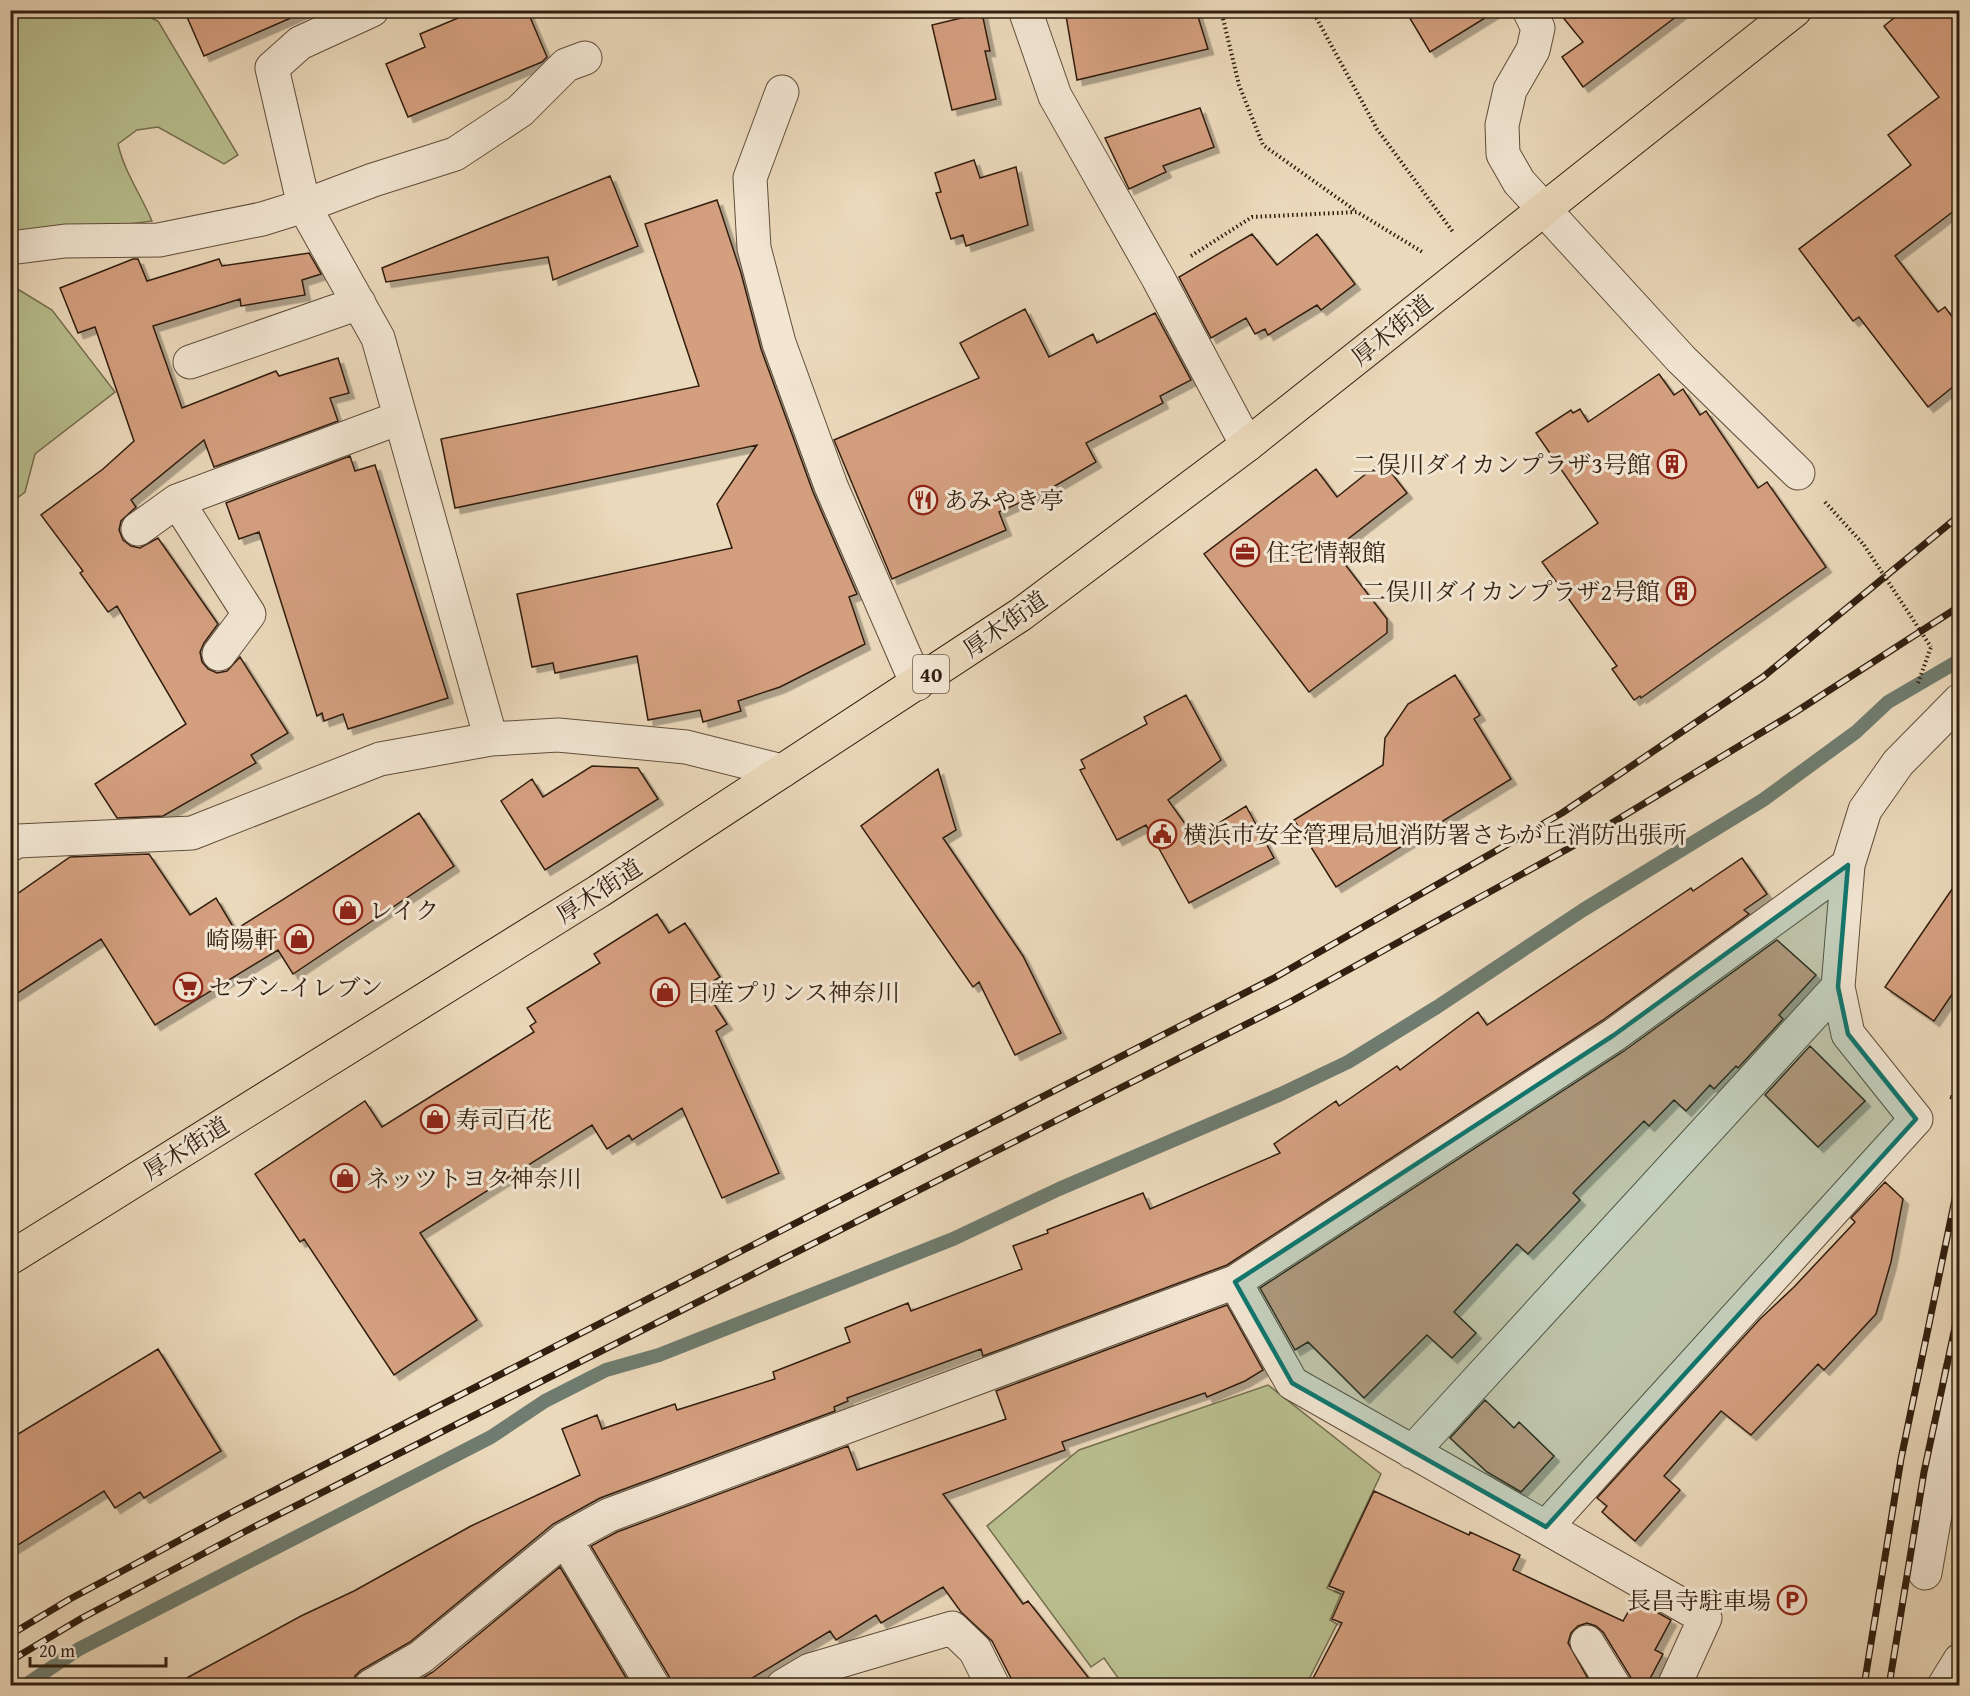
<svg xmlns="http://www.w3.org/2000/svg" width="1970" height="1696" font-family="'Gentium Book Plus','Noto Serif JP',serif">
  <defs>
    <filter id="shadow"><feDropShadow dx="5.5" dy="5.5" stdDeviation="0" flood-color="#0004"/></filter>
  </defs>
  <rect width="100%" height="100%" fill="#ebd9bb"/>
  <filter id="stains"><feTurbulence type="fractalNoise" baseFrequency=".00333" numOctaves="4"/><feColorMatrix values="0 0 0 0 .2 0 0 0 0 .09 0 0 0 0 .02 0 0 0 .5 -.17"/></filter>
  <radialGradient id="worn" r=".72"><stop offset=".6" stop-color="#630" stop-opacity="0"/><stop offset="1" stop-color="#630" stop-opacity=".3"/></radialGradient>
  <path fill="#b9bf8f" stroke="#756f50" stroke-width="1.5" d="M10,11H124L142,14L158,21L238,155L224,164L158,127L137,130L118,144C124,171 141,195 152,221L11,240Z
    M11,285L52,310L115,392L35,454L25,492L11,503Z
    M1268,1385L1381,1474L1327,1588L1341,1594L1330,1620L1337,1624L1306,1685H1123L1104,1658L1091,1667L987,1526L1079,1450Z"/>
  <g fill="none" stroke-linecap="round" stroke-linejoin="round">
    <path stroke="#6f7c6f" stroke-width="14" d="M24,1686L79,1649L491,1437L545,1401L606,1370L659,1355L953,1239L1059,1189L1281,1094L1348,1062L1437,1007L1583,910L1763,800L1856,732L1888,702L1960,660"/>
  </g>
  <path fill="#d49f7f" stroke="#311f10" stroke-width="1.5" filter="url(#shadow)" d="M184,10H309L204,56Z
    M477,10H527L547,57L542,62L408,117L386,64L425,47L420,34Z
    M1065,10H1196L1208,49L1077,80Z
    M1405,10H1498L1430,52Z
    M1557,10H1685L1583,87L1562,57L1583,42Z
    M1904,10H1959V207L1895,256L1938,312L1945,307L1959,326V382L1928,407L1859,317L1853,321L1799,249L1911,165L1888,135L1939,97L1884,26Z
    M982,13L990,51H985L996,99L952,110L932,25Z
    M1200,108L1214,147L1163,166L1166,172L1129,189L1105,138Z
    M974,160L980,178L1016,167L1028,225L966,246L963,235L951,239L936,193L941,192L935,173Z
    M610,176L638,246L553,280L548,257L386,282L382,268Z
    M717,200L741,273L761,349L813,492L857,594L849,597L865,644L780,687L738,701L741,711L703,722L700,710L648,720L637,656L555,673L553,663L532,667L517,594L732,548L717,504L757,445L455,508L441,439L699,386L645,224Z
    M1252,234L1277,265L1317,234L1355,284L1321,310L1317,305L1268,335L1265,329L1255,334L1246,318L1211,338L1179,277Z
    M309,253L321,274L302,280L305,295L241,306L240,299L153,326L182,408L276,371L279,376L338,358L349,393L330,398L338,421L214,467L204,440L131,500L136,507L121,521L119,530L123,540L131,546L140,548L158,538L218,624L204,643L200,652L202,662L208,669L217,673L227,671L240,657L288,733L251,755L256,763L163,816L117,818L95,784L186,724L117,606L108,612L80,573L83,571L41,515L103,469L134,441L95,327L78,333L60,288L133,259H138L147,281L219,259L222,266Z
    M1025,309L1049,357L1093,334L1097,343L1155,313L1191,380L1160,396L1163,403L1086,443L1096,462L1048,490L999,512L1006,530L892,579L834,440L979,378L960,343Z
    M1659,374L1674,395L1683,389L1700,415L1706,411L1758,488L1767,482L1826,567L1641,698L1640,696L1634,700L1612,669L1617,666L1542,562L1598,523L1536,433L1571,410L1573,413L1580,409L1588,422Z
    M350,456L355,471L375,465L448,698L348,729L343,714L324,721L322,713L317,716L259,532L239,539L226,503Z
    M1382,461L1407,493L1334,550L1387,619V633L1309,692L1204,554L1316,469L1337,497Z
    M1455,675L1480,715L1474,719L1511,779L1336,887L1294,820L1383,765L1385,738L1408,704Z
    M1186,695L1221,760L1168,800L1195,838L1246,806L1274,858L1189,903L1146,825L1117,840L1080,770L1085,768L1081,760L1147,724L1144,717Z
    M592,766L638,768L658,799L545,870L501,801L532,779L543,797Z
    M938,769L956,830L943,838L1023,956L1061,1033L1015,1055L979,982L973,987L861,826Z
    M419,813L454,866L293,974L278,950L155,1025L101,939L10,998V899L70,857L149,854L190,915L216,898L235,930Z
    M1742,858L1767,894L1744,910L1749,914L1603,1020L1227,1265L983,1356L981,1349L847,1398L848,1401L834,1407L835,1411L600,1498L553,1524L410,1642L361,1670L355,1676L352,1686H172L301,1616L354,1591L471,1526L580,1475L562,1429L597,1415L602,1429L675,1404L677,1410L775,1379L773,1372L850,1342L845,1328L908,1303L911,1311L1022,1269L1013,1246L1048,1233L1047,1230L1143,1193L1150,1209L1280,1153L1274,1144L1336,1101L1339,1106L1397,1066L1400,1070L1478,1012L1487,1025L1691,888L1693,891Z
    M1959,879V984L1934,1021L1885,987Z
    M657,914L669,933L685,923L720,977L703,987L727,1024L716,1031L779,1173L722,1198L682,1108L632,1140L629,1135L607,1149L592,1125L420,1233L477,1320L394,1375L304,1239L300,1242L255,1174L365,1101L382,1127L534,1032L530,1026L536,1022L527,1008L600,963L594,954Z
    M1777,940L1816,975L1779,1015L1783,1019L1738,1068L1736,1066L1714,1089L1710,1085L1686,1111L1674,1100L1649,1126L1644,1121L1573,1193L1580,1200L1528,1254L1517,1244L1454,1312L1476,1333L1452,1358L1427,1335L1364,1398L1308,1342L1295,1350L1260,1288L1624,1051Z
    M1810,1046L1865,1101L1818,1147L1765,1095Z
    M1885,1182L1903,1199L1891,1262L1876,1314L1824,1370L1818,1364L1751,1435L1721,1411L1664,1476L1680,1490L1635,1541L1602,1512L1607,1506L1597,1498L1760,1319L1794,1287L1855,1222L1851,1218Z
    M1227,1305L1263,1370L1245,1381L1207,1397L1205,1393L1062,1442L1065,1450L943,1494L1023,1604L1028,1601L1095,1686H1015L992,1641L961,1612L943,1587L881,1623L876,1615L836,1640L830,1631L739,1686H672L669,1676L591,1546L617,1532L848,1446L857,1470L1006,1419L996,1391Z
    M158,1349L221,1451L144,1498L140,1492L115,1508L104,1491L10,1550V1439Z
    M1485,1400L1514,1428L1519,1422L1554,1456L1521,1492L1487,1472L1450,1438Z
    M1374,1491L1469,1535L1470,1532L1520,1555L1513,1570L1623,1621L1635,1600L1671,1620L1655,1650L1663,1654L1646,1686H1633L1630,1676L1603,1632L1596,1626L1587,1623L1578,1626L1571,1633L1568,1643L1592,1686H1309L1342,1623L1332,1619L1344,1592L1329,1586Z
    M560,1567L631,1686H409L433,1672Z"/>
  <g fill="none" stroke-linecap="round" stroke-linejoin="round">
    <g stroke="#604e3b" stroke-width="35">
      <path id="minor" d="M372,10L300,43L272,68L304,206L378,338L491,739
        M1025,10L1055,96L1158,278L1247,445
        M1529,10L1538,28L1533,50L1510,90L1502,125L1503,154L1519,182L1681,359L1798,473
        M782,92L750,178L754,248L779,343L831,486L917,684
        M10,248L65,241L159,240L262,219L304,206L373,180L455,154L520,111L566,65L585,58
        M190,362L359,303
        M177,501L249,614L219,654
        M138,529L177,501L399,418
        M10,845L18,841L192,833L380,759L491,739L558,735L686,747L782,771
        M1235,1282L1292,1383L1705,1618L1674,1686
        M1412,1452L1838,987L1848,865L1865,810L1898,763L1960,700
        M1546,1527L1916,1119L1848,1034L1838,987
        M565,1539L653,1686
        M1925,1573L1960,1370
        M1587,1642L1614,1686
        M371,1686L421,1657L565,1539L609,1515L1235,1282L1614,1035L1848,865
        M783,1686L810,1670L952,1628L975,1650L993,1686
        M1944,1686L1960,1660"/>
    </g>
    <g stroke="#311f10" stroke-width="35">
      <path id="major" d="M10,1258L599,891L1020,615L1247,445L1795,10"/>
    </g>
    <path stroke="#311f10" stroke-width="4" stroke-dasharray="1.5 3" stroke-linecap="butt" d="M1221,10L1239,85L1263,145L1356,211
      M1312,10L1377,129L1453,232
      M1191,256L1252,217L1357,212L1424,253
      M1825,502L1864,545
      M1918,683L1931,647
      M1950,1097L1960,1099"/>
    <use href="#minor" stroke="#f2e6d3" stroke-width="33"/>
    <use href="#major" stroke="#ebd9bb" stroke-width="33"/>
    <g stroke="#311f10" stroke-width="7">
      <path id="rail" d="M10,1635L70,1599L234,1511L1274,978L1562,813L1763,677L1960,515
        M10,1661L82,1618L246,1531L1290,1002L1582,841L1794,713L1960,606
        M1864,1686L1901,1459L1960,1175
        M1889,1686L1924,1472L1960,1304"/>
    </g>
    <use href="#rail" stroke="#f2e6d3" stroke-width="4.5" stroke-dasharray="14" stroke-linecap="butt"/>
    <path stroke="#311f10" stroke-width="4" stroke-dasharray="1.5 3" stroke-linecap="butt" d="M1864,545L1931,647"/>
  </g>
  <path fill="#0f766e" fill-opacity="0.2" stroke="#0f766e" stroke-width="4.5" stroke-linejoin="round" d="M1848,865L1838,987L1848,1034L1916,1119L1546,1527L1292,1383L1235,1282L1614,1035Z"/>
  <defs>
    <g id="building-ring" transform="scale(1.5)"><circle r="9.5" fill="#f2e6d3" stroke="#8f2418" stroke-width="1.5"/><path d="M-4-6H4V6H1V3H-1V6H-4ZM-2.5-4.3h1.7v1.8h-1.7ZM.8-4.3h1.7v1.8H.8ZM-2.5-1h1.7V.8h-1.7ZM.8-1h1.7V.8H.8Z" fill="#8f2418"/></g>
    <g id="restaurant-ring" transform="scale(1.5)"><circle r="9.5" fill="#f2e6d3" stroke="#8f2418" stroke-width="1.5"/><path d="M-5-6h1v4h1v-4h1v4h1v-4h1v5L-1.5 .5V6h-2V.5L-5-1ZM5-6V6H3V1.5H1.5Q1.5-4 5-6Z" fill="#8f2418"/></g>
    <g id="office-ring" transform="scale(1.5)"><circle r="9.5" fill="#f2e6d3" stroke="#8f2418" stroke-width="1.5"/><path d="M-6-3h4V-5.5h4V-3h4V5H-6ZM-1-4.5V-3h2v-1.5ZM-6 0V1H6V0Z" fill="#8f2418"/></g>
    <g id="civic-ring" transform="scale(1.5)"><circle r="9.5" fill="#f2e6d3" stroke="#8f2418" stroke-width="1.5"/><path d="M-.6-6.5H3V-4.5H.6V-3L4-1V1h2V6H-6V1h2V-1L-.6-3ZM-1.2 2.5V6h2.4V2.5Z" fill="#8f2418"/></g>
    <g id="shop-ring" transform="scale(1.5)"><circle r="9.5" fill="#f2e6d3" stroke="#8f2418" stroke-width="1.5"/><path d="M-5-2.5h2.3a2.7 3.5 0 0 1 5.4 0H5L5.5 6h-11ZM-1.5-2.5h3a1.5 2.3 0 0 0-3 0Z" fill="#8f2418"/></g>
    <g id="supermarket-ring" transform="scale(1.5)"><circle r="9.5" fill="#f2e6d3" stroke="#8f2418" stroke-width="1.5"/><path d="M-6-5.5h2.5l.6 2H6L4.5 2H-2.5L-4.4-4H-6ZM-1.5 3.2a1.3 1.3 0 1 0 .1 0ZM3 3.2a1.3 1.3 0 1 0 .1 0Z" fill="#8f2418"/></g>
    <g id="parking-ring" transform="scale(1.5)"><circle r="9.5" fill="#f2e6d3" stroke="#8f2418" stroke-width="1.5"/><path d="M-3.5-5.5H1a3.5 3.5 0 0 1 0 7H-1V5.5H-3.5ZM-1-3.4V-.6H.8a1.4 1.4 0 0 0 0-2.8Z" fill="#8f2418"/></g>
  </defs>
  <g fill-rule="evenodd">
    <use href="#building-ring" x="1672" y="464"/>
    <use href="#restaurant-ring" x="923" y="500"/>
    <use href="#office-ring" x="1245" y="552"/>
    <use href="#building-ring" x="1681" y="591"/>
    <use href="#civic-ring" x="1162" y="834"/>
    <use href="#shop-ring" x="348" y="910"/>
    <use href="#shop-ring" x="299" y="939"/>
    <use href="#supermarket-ring" x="188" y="987"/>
    <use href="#shop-ring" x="665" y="992"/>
    <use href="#shop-ring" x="435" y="1119"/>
    <use href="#shop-ring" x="345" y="1178"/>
    <use href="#parking-ring" x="1792" y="1600"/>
  </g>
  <g text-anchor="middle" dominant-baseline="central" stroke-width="6" stroke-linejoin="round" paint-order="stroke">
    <rect fill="#f2e6d3" stroke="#6b5b4a" stroke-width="1.5" x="913" y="655" width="36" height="38" rx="4.5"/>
    <g font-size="22" font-weight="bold" fill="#311f10">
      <text x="931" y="674">40</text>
    </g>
    <g font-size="24" fill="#311f10" stroke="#f2e6d3">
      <text transform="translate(1392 330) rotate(-39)">厚木街道</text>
      <text transform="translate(1005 624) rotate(-35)">厚木街道</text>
      <text transform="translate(599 891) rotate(-33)">厚木街道</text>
      <text transform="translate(186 1148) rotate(-32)">厚木街道</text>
    </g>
    <g font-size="24" fill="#311f10" stroke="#f2e6d3" text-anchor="start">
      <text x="1651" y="464" text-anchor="end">二俣川ダイカンプラザ3号館</text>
      <text x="944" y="500">あみやき亭</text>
      <text x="1266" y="552">住宅情報館</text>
      <text x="1660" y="591" text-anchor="end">二俣川ダイカンプラザ2号館</text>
      <text x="1183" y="834">横浜市安全管理局旭消防署さちが丘消防出張所</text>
      <text x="369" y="910">レイク</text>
      <text x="278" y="939" text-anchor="end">崎陽軒</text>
      <text x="209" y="987">セブン-イレブン</text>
      <text x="686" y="992">日産プリンス神奈川</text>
      <text x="456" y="1119">寿司百花</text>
      <text x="366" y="1178">ネッツトヨタ神奈川</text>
      <text x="1771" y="1600" text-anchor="end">長昌寺駐車場</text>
    </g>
  </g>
  <rect width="1970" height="1696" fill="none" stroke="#ebd9bb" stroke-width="36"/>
  <rect x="12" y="12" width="1946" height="1672" fill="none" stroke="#311f10" stroke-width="3"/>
  <rect x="18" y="18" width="1934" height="1660" fill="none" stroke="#311f10" stroke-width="1.5"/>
  <path d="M30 1657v9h136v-9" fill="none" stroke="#311f10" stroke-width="3"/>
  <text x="39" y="1657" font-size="18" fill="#311f10" stroke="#f2e6d3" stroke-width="4.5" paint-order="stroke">20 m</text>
  <rect width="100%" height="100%" filter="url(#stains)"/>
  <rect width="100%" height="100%" fill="url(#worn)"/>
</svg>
